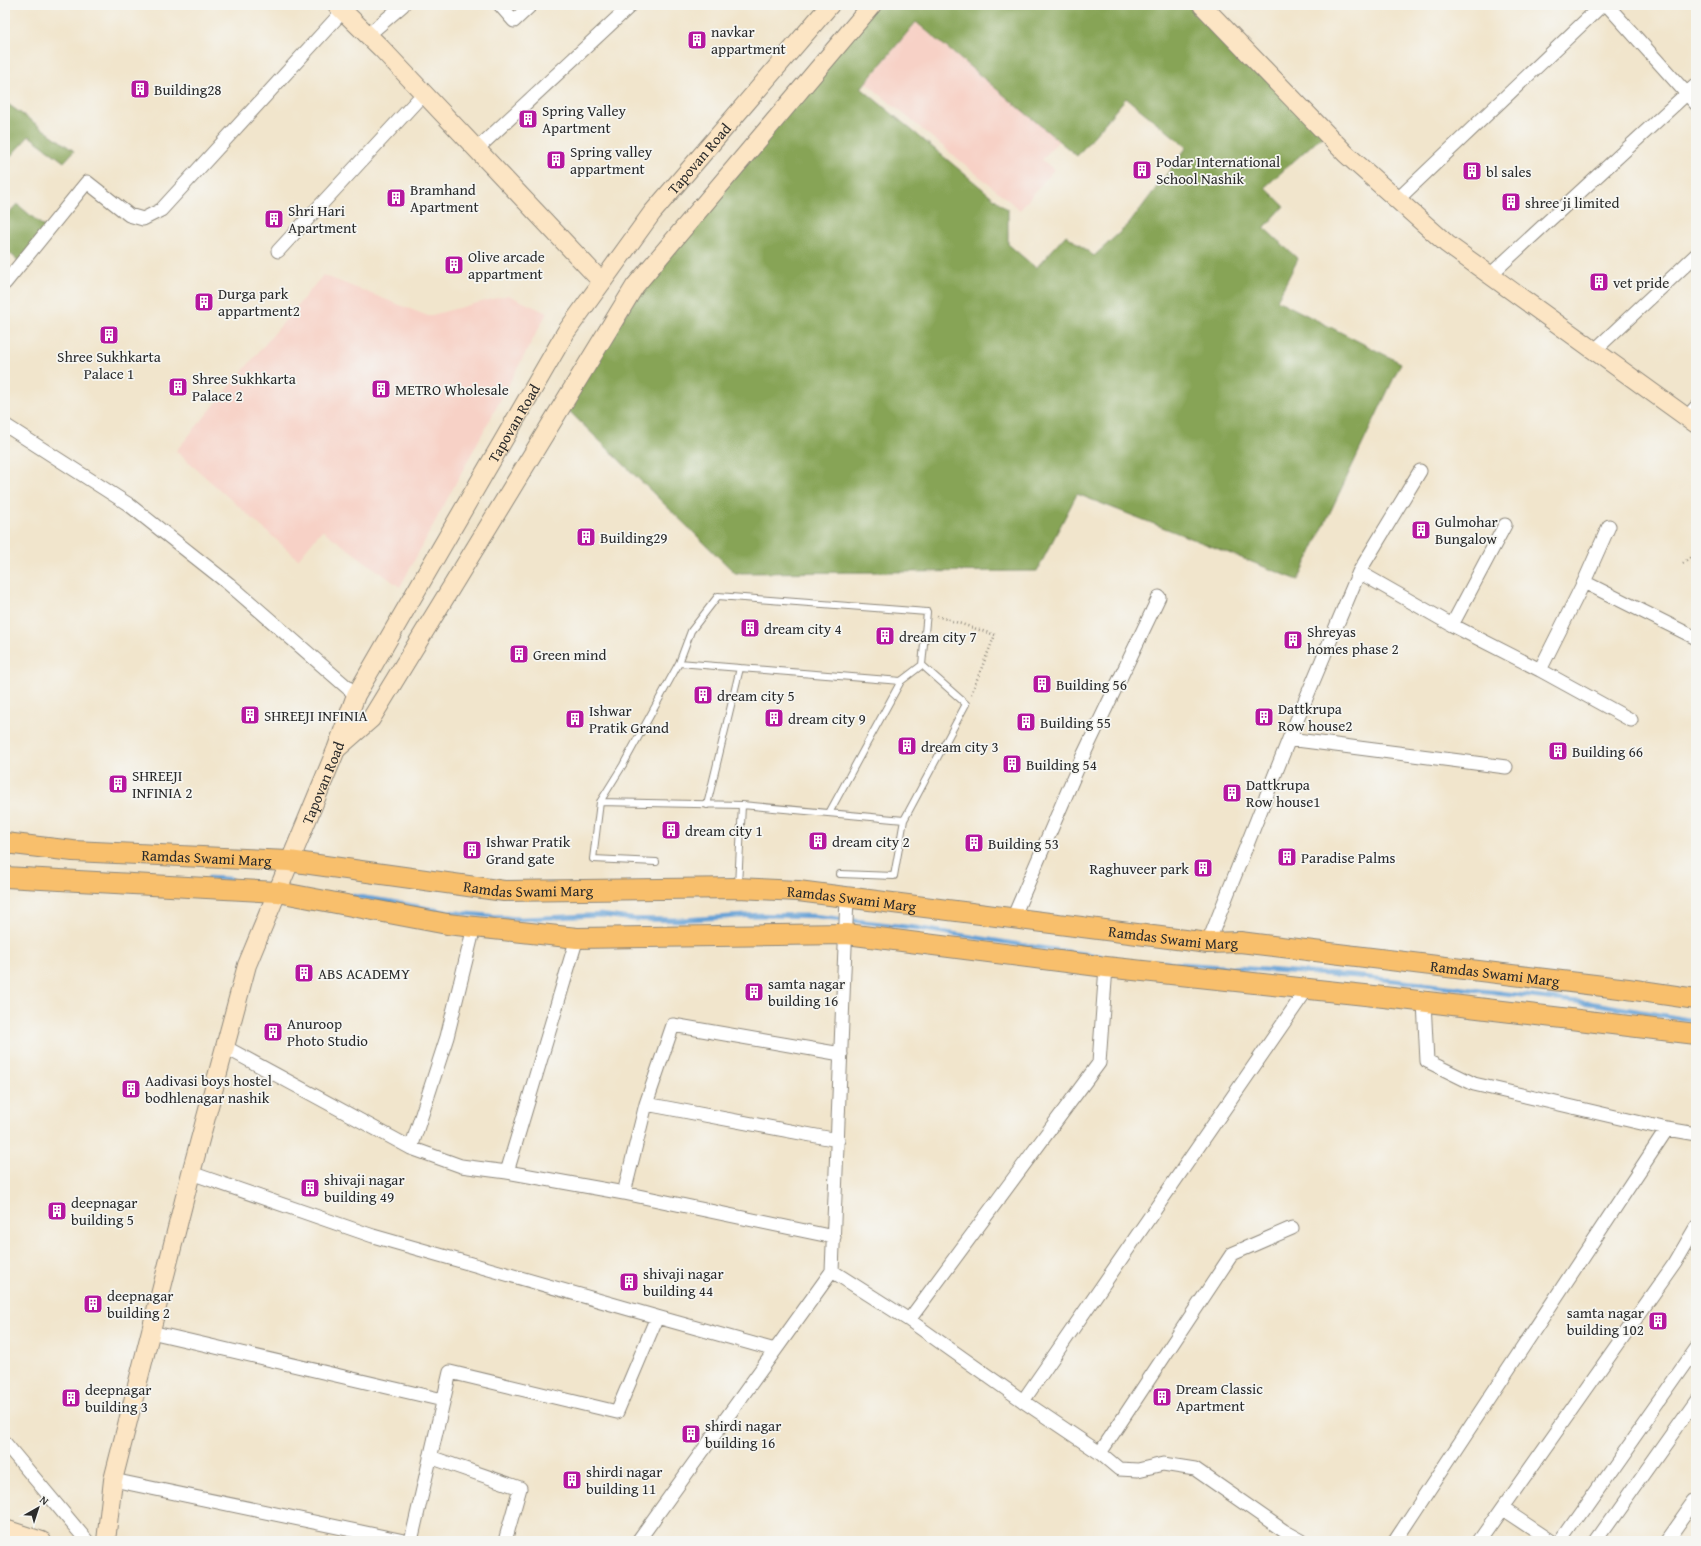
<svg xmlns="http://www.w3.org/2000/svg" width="1701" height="1546" font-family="'Gentium Book Plus',serif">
  <rect width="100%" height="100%" fill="#f6f6f2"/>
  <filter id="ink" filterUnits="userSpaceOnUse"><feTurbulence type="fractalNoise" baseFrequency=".025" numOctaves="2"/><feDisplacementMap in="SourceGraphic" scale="8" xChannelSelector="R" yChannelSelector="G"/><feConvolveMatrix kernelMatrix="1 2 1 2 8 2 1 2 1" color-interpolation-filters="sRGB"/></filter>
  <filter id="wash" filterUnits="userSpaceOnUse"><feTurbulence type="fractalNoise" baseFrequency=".012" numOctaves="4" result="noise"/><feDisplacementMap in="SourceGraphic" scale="16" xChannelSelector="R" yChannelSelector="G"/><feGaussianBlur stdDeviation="0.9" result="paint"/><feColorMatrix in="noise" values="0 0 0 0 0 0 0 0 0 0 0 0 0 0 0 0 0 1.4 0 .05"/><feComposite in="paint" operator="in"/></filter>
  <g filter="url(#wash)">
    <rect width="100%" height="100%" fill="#f1e5cc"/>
    <path fill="#f7d1c6" d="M916,23L1059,140L1042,160L1054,169L1020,210L866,83Z
      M323,275L428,316L508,295L547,313L400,587L322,530L298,559L176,451Z"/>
    <path fill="#87a456" stroke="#596840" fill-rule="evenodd" d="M872,5H1202L1325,133L1265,187L1284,206L1264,228L1298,259L1277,300L1401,363L1298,580L1077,494L1037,571L735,573L567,409L666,249ZM916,22L1077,156L1126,98L1187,147L1129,224L1094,256L1066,235L1036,268L1008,244V210L861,88Z
      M5,102L74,151L64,162L29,136L5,162Z
      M17,204L48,230L21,263L5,249V217Z"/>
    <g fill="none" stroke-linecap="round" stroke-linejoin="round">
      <path stroke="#65a0d5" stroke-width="4.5" d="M209,878L231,879
        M353,896L394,902L441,911L520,919L601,915L632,919L679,920L758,915L815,916L917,928L1035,947L1100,956
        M1155,962L1355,976L1597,1004L1696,1021"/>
    </g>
  </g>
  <g filter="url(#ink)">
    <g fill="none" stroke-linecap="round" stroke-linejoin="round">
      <g stroke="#8e887c" stroke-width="8">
        <path id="lane" d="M679,663L740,668
          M901,681L922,665
          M600,802L593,859L656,862
          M707,805L740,668L901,681L829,813
          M840,874L894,876L904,820
          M738,886L742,805L600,802L623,765L679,663L691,631L718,596L927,612L922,665L966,704L904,820L742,805"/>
      </g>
      <g stroke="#8e887c" stroke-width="15">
        <path id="street" d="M500,5L514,21L531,5
          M1607,5L1696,104
          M368,35L403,5
          M477,149L631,5
          M1397,200L1602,5
          M278,251L424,93
          M1490,275L1696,85
          M5,283L87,182L129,215L143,219L161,210L343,11
          M1595,350L1696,255
          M1687,417L1696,407
          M5,425L128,504L229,584L356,695
          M1359,572L1420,471
          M1584,582L1609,526
          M1452,625L1505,525
          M1540,670L1631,720
          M1289,739L1506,767
          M1013,918L1082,758L1159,597
          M577,938L507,1172L624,1193L834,1237
          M1208,943L1289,739L1359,572L1452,625L1540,670L1584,582L1696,638
          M1424,1002L1427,1061L1474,1084L1667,1129L1696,1134
          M225,1047L411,1148L461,1166L507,1172
          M646,1104L673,1025L841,1054
          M411,1148L447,1037L474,927
          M191,1173L373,1236L657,1317
          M624,1193L646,1104L838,1140
          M832,1271L909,1320L1023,1401L1307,989
          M909,1320L1099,1063L1106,967
          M151,1332L443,1400
          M1023,1401L1100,1453L1232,1254L1292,1228
          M5,1443L87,1541
          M1100,1453L1119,1469L1138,1470L1163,1464L1195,1469L1284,1531L1302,1541
          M430,1457L520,1488L505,1541
          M113,1480L404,1541
          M1503,1509L1551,1541
          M411,1541L450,1372L617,1412L657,1317L775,1350
          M638,1541L832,1271L847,897
          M1395,1541L1667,1129
          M1479,1541L1675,1263L1696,1227
          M1561,1541L1696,1349
          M1596,1541L1696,1400
          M1667,1541L1696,1500"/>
      </g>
      <g stroke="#8e887c" stroke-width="20">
        <g id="secondary">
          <path d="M337,5L381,48L602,282"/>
          <path d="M1202,5L1346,154L1447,244L1696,424"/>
          <path d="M338,748L371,719L635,286L872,5"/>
          <path d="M5,1529L42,1541"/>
          <path id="s1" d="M106,1541L113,1480L191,1173L247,965L336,750L356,695L566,332L652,213L830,5"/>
        </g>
      </g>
      <g stroke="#8e887c" stroke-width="22">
        <g id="primary">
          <path id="s2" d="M5,843L73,851L289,861L504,891L738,888L798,891L1208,943L1240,942L1628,989L1696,999"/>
          <path d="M5,877L278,892L447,924L577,938L847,934L1106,967L1402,999L1696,1034"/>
        </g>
      </g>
      <path stroke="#8e887c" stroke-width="2.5" stroke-dasharray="1 3" stroke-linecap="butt" d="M1683,563L1696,553
        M937,616L995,635L971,694"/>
      <use href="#lane" stroke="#fff" stroke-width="6"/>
      <use href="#street" stroke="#fff" stroke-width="13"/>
      <use href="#secondary" stroke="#fce5c4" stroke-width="18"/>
      <use href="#primary" stroke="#f8bf6c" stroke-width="20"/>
    </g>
  </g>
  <defs>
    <g id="building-square" transform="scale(1)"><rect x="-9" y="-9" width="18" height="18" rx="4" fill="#b5179e" stroke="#f6f6f2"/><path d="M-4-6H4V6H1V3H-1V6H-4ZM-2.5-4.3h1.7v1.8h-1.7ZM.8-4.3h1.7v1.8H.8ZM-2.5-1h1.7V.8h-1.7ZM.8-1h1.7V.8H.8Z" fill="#fff"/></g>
  </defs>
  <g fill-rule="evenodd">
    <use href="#building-square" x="697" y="40"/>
    <use href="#building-square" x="140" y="89"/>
    <use href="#building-square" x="528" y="119"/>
    <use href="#building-square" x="556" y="160"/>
    <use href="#building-square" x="1142" y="170"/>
    <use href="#building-square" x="1472" y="171"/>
    <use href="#building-square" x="396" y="198"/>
    <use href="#building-square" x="1511" y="202"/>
    <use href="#building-square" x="274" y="219"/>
    <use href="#building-square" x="454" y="265"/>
    <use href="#building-square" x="1599" y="282"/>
    <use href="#building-square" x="204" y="302"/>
    <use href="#building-square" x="109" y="335"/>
    <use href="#building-square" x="178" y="387"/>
    <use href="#building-square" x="381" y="389"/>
    <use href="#building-square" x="1421" y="530"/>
    <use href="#building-square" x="586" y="537"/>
    <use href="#building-square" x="750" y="628"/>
    <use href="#building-square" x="885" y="636"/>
    <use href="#building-square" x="1293" y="640"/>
    <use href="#building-square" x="519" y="654"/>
    <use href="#building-square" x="1042" y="684"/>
    <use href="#building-square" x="703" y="695"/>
    <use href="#building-square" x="250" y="715"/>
    <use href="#building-square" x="1264" y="717"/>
    <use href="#building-square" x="774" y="718"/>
    <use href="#building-square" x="575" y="719"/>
    <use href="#building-square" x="1026" y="722"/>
    <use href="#building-square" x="907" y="746"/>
    <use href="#building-square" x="1558" y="751"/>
    <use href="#building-square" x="1012" y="764"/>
    <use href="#building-square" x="118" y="784"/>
    <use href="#building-square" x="1232" y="793"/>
    <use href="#building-square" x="671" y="830"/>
    <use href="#building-square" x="818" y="841"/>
    <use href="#building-square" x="974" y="843"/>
    <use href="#building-square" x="472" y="850"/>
    <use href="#building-square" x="1287" y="857"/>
    <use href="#building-square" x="1203" y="868"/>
    <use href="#building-square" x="304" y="973"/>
    <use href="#building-square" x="754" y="992"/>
    <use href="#building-square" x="273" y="1032"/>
    <use href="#building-square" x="131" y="1089"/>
    <use href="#building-square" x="310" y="1188"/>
    <use href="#building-square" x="57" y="1211"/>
    <use href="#building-square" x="629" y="1282"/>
    <use href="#building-square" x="93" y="1304"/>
    <use href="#building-square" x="1658" y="1321"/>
    <use href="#building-square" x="1162" y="1397"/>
    <use href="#building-square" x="71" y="1398"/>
    <use href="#building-square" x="691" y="1434"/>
    <use href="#building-square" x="572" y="1480"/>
  </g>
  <g text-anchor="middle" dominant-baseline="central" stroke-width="3.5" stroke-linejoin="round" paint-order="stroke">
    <g font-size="15" fill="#2b2b2b" stroke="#f6f6f2" text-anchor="start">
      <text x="711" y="31">navkar<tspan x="711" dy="17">appartment</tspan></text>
      <text x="154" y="89">Building28</text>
      <text x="542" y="110">Spring Valley<tspan x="542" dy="17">Apartment</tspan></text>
      <text x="570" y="151">Spring valley<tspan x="570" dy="17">appartment</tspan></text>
      <text x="1156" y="161">Podar International<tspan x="1156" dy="17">School Nashik</tspan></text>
      <text x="1486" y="171">bl sales</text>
      <text x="410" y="189">Bramhand<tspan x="410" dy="17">Apartment</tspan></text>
      <text x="1525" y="202">shree ji limited</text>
      <text x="288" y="210">Shri Hari<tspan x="288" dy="17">Apartment</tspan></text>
      <text x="468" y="256">Olive arcade<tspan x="468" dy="17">appartment</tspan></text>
      <text x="1613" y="282">vet pride</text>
      <text x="218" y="293">Durga park<tspan x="218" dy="17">appartment2</tspan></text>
      <text x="109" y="356" text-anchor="middle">Shree Sukhkarta<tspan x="109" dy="17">Palace 1</tspan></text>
      <text x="192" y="378">Shree Sukhkarta<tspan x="192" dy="17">Palace 2</tspan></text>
      <text x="395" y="389">METRO Wholesale</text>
      <text x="1435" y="521">Gulmohar<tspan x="1435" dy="17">Bungalow</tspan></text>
      <text x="600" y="537">Building29</text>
      <text x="764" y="628">dream city 4</text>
      <text x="1307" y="631">Shreyas<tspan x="1307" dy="17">homes phase 2</tspan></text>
      <text x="899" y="636">dream city 7</text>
      <text x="533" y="654">Green mind</text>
      <text x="1056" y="684">Building 56</text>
      <text x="717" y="695">dream city 5</text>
      <text x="1278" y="708">Dattkrupa<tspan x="1278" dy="17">Row house2</tspan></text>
      <text x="589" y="710">Ishwar<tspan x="589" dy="17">Pratik Grand</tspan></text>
      <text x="264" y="715">SHREEJI INFINIA</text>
      <text x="788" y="718">dream city 9</text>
      <text x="1040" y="722">Building 55</text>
      <text x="921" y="746">dream city 3</text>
      <text x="1572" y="751">Building 66</text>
      <text x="1026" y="764">Building 54</text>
      <text x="132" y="775">SHREEJI<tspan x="132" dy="17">INFINIA 2</tspan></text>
      <text x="1246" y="784">Dattkrupa<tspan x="1246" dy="17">Row house1</tspan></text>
      <text x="685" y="830">dream city 1</text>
      <text x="486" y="841">Ishwar Pratik<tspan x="486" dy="17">Grand gate</tspan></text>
      <text x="832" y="841">dream city 2</text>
      <text x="988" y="843">Building 53</text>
      <text x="1301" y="857">Paradise Palms</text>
      <text x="1189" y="868" text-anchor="end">Raghuveer park</text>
      <text x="318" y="973">ABS ACADEMY</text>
      <text x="768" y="983">samta nagar<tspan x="768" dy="17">building 16</tspan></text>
      <text x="287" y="1023">Anuroop<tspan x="287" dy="17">Photo Studio</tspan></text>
      <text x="145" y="1080">Aadivasi boys hostel<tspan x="145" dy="17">bodhlenagar nashik</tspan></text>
      <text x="324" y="1179">shivaji nagar<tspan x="324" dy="17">building 49</tspan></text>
      <text x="71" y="1202">deepnagar<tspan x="71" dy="17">building 5</tspan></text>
      <text x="643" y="1273">shivaji nagar<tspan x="643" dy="17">building 44</tspan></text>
      <text x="107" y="1295">deepnagar<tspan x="107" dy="17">building 2</tspan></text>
      <text x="1644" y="1312" text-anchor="end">samta nagar<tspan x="1644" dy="17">building 102</tspan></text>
      <text x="1176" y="1388">Dream Classic<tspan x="1176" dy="17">Apartment</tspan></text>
      <text x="85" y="1389">deepnagar<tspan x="85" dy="17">building 3</tspan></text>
      <text x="705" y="1425">shirdi nagar<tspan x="705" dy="17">building 16</tspan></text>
      <text x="586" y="1471">shirdi nagar<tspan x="586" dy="17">building 11</tspan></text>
    </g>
    <g font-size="15" fill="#2b2b2b" stroke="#f6f6f2">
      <text stroke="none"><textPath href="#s1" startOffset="1523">Tapovan Road</textPath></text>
      <text stroke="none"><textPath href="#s1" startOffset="1199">Tapovan Road</textPath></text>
      <text stroke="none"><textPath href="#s1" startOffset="791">Tapovan Road</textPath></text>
      <text stroke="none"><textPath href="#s2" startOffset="202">Ramdas Swami Marg</textPath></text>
      <text stroke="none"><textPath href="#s2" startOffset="526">Ramdas Swami Marg</textPath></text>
      <text stroke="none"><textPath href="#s2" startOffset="850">Ramdas Swami Marg</textPath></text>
      <text stroke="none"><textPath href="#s2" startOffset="1174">Ramdas Swami Marg</textPath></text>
      <text stroke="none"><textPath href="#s2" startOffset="1498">Ramdas Swami Marg</textPath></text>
    </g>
  </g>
  <rect width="1701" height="1546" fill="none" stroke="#f6f6f2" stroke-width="20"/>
  <g transform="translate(38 1508) rotate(39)" stroke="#f6f6f2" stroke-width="3" paint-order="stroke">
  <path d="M0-3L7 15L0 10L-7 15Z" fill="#2b2b2b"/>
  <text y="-6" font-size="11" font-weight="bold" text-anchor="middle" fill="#2b2b2b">N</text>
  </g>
</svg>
